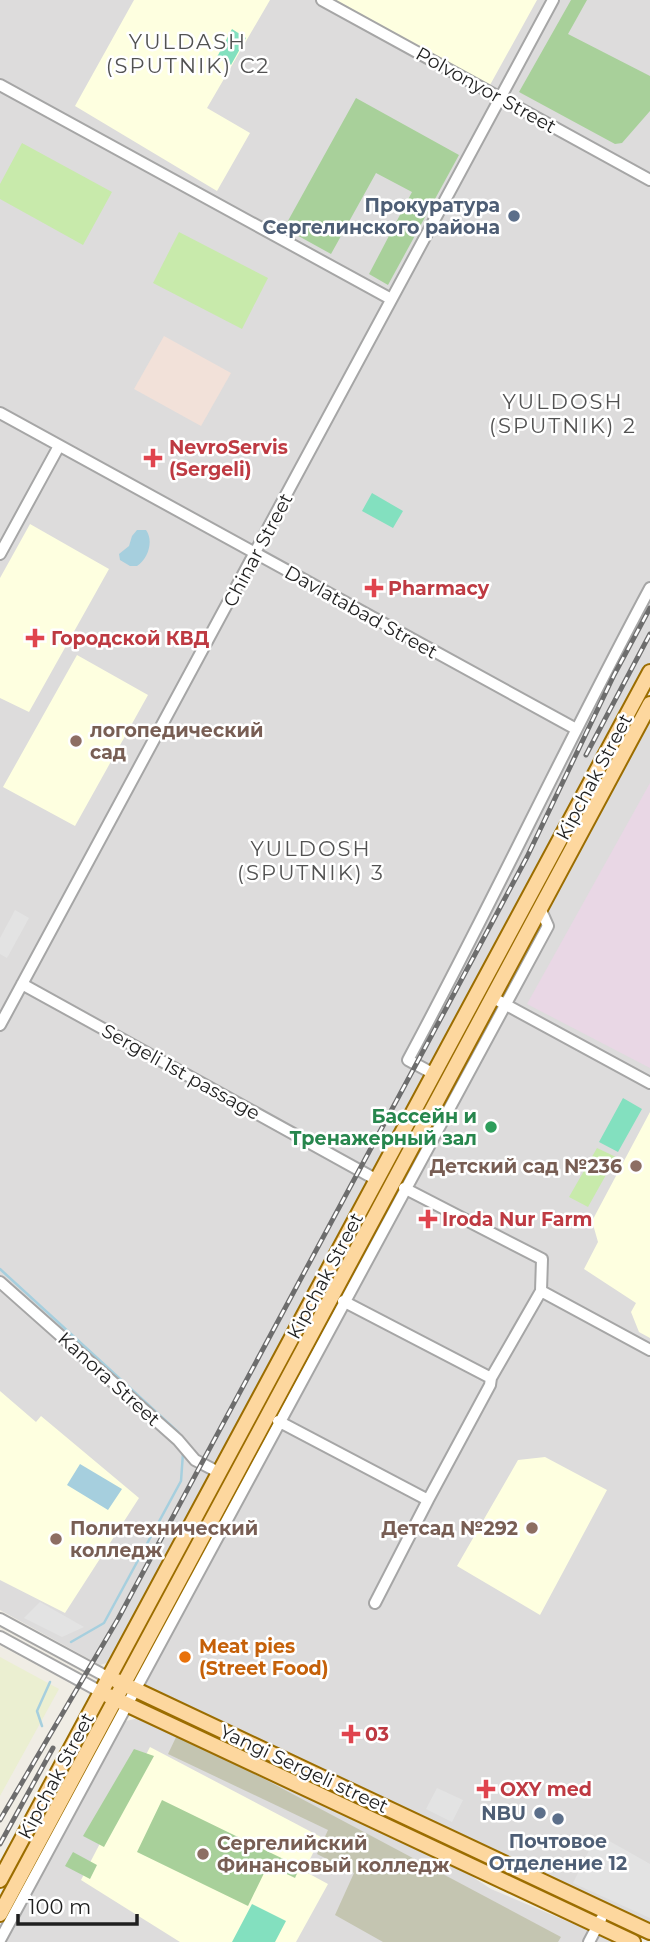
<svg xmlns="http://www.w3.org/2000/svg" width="650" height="1942" font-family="Montserrat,sans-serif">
  <rect width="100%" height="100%" fill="#f0ede5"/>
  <path fill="#dddcdc" d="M0,0H650V672L298,1326L187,1517L110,1662L100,1665L0,1610Z
    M650,704V1932L123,1685Z
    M139,1718L465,1872L491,1889L616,1942H3L115,1732L126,1721Z"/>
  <path fill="#e9d7e5" d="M650,783V1068L527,1004Z"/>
  <path fill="#feffe0" d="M134,0H270L207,108L250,133L217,191L75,106Z
    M334,0H537L490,85Z
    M30,524L109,569L29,712L0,698V578Z
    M77,655L148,695L75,826L3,787Z
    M650,1112V1338L639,1332L631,1312L636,1303L584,1269L598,1242L592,1221Z
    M0,1391L36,1422L41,1416L139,1498L65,1613L0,1580Z
    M545,1457L607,1490L540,1615L457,1566L518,1460Z
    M150,1747L321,1837L304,1871L328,1884L296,1942H180L81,1880Z"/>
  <path fill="#f2e1d9" d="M164,336L231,373L201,426L134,389Z"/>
  <path fill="#c4c5b1" d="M178,1733L561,1937L558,1942H383L335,1915L354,1873L317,1854L328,1830L168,1754Z"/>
  <path fill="#ebefd1" d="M0,1657L59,1689L0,1796Z"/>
  <path fill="#c8eaab" d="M22,143L112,192L83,245L0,199V184Z
    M179,232L268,278L242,329L153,283Z
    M597,1148L616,1157L588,1207L569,1197Z"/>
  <path fill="#a8d09a" d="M571,0H587L568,34L650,76V111L622,143L615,144L519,92Z
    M356,98L459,155L388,285L369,274L412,192L376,173L331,254L284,228Z
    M134,1749L154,1756L104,1847L83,1836Z
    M162,1800L300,1867L295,1878L268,1865L248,1906L137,1852Z
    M73,1852L97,1865L90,1879L65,1866Z"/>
  <path fill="#83e0bf" d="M232,29L246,38L231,65L217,57Z
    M372,493L403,511L393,528L362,511Z
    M623,1098L642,1109L618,1152L599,1142Z
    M252,1904L286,1921L275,1942H232Z"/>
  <path fill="#e3e3e3" d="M15,910L29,918L7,958L0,954V938Z
    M40,1602L84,1627L62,1637L24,1618Z
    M437,1788L463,1800L452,1822L426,1809Z
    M597,1834L650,1864V1918L573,1883Z"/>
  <path fill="#a6cfde" d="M137,530H146C154,541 148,559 137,566H130L120,560L119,554L129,546L132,536Z
    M80,1464L122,1489L108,1510L67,1485Z"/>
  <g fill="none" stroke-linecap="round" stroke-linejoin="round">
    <path stroke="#a6cfde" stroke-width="2.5" d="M0,1269L178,1432L179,1436
      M71,1642L104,1623L181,1481L183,1453
      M42,1726L37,1711L50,1682"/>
    <g stroke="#a6a6a6" stroke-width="14">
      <path id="minor" d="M322,0L650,180
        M0,85L391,299
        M0,413L576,729
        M0,554L59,446
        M22,984L377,1180
        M499,1001L650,1083
        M0,1025L553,0
        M434,1074L408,1060C492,904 566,744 650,588
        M404,1188L542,1259L541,1291L491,1378
        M0,1282L178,1440L195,1460L220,1473
        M541,1291L650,1350
        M278,1421L428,1500L490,1385L491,1378L343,1301
        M375,1603L428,1500
        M0,1619L109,1678
        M0,1637L101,1692
        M0,1940L548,926L540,908
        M589,1942L601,1919"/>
    </g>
    <g stroke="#9b6d00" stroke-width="18">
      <path id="major" d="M117,1681L650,1932
        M109,1696L633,1942
        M0,1880L650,672
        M0,1914L650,704"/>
    </g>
    <use href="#minor" stroke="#fff" stroke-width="10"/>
    <use href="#major" stroke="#fdd79e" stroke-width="14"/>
    <g stroke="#6d6d6d" stroke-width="5">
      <path id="rail" d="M586,755L650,634
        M0,1820L118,1619L449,1003L527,857L614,675L650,608
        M0,1844L53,1748"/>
    </g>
    <use href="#rail" stroke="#fff" stroke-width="2.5" stroke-dasharray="8" stroke-linecap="butt"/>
  </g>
  <g fill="#5c6f8a" stroke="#fff" stroke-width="2.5">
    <circle cx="514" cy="216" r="7"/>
    <circle cx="540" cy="1813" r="7"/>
    <circle cx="558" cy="1819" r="7"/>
  </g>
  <g fill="#e0444e" stroke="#fff" stroke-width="2.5">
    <path d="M149.5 447.5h7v7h7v7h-7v7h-7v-7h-7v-7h7z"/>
    <path d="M370.5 577.5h7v7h7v7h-7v7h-7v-7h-7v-7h7z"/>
    <path d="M31.5 627.5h7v7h7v7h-7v7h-7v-7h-7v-7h7z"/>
    <path d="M424.5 1208.5h7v7h7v7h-7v7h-7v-7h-7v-7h7z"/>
    <path d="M347.5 1723.5h7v7h7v7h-7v7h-7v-7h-7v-7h7z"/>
    <path d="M482.5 1778.5h7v7h7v7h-7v7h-7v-7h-7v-7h7z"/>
  </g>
  <g fill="#8d6e63" stroke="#fff" stroke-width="2.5">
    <circle cx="76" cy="741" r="7"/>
    <circle cx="636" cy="1166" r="7"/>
    <circle cx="532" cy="1528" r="7"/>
    <circle cx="56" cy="1539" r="7"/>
    <circle cx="203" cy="1854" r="7"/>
  </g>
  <circle fill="#2e9e5b" stroke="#fff" stroke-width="2.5" cx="491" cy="1127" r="7"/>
  <circle fill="#e8710a" stroke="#fff" stroke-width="2.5" cx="185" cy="1657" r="7"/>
  <g text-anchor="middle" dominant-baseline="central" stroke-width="5" stroke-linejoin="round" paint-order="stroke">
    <g font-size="19" fill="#1f1f1f" stroke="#fff">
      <text transform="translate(486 90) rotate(29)">Polvonyor Street</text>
      <text transform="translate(258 550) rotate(-62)">Chinar Street</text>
      <text transform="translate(361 612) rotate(29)">Davlatabad Street</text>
      <text transform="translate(594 777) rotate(-62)">Kipchak Street</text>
      <text transform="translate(181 1072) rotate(29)">Sergeli 1st passage</text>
      <text transform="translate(325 1276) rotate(-62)">Kipchak Street</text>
      <text transform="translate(109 1379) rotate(42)">Kanora Street</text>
      <text transform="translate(304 1769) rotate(25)">Yangi Sergeli street</text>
      <text transform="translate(56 1776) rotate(-62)">Kipchak Street</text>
    </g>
    <g font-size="19" font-weight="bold" fill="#4e5e75" stroke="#fff" text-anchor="end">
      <text x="500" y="205">Прокуратура<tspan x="500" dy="22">Сергелинского района</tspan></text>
      <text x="526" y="1813">NBU</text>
      <text x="558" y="1841" text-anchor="middle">Почтовое<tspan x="558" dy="22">Отделение 12</tspan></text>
    </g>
    <g font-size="19" font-weight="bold" fill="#be3a42" stroke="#fff" text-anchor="start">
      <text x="169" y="447">NevroServis<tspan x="169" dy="22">(Sergeli)</tspan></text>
      <text x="388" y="588">Pharmacy</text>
      <text x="51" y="638">Городской КВД</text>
      <text x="442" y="1219">Iroda Nur Farm</text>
      <text x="365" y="1734">03</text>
      <text x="500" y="1789">OXY med</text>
    </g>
    <g font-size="19" font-weight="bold" fill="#785e54" stroke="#fff" text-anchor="start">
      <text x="90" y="730">логопедический<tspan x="90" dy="22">сад</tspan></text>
      <text x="622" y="1166" text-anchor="end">Детский сад №236</text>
      <text x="70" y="1528">Политехнический<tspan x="70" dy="22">колледж</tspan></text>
      <text x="518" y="1528" text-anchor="end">Детсад №292</text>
      <text x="217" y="1843">Сергелийский<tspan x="217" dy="22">Финансовый колледж</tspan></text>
    </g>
    <g font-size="19" font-weight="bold" fill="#27864d" stroke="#fff" text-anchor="end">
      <text x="477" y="1116">Бассейн и<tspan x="477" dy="22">Тренажерный зал</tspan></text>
    </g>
    <g font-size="19" font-weight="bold" fill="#c56008" stroke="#fff" text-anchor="start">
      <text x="199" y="1646">Meat pies<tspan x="199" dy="22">(Street Food)</tspan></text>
    </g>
    <g font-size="21" letter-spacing="2" fill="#525252" stroke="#fff">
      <text x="188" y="41">YULDASH<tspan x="188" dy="24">(SPUTNIK) C2</tspan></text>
      <text x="563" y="401">YULDOSH<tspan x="563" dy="24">(SPUTNIK) 2</tspan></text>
      <text x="311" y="848">YULDOSH<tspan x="311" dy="24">(SPUTNIK) 3</tspan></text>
    </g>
  </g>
  <path d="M18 1914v10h119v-10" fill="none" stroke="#1f1f1f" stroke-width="3.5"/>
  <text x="28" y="1914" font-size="21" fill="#1f1f1f" stroke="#ffffff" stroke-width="5" paint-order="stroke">100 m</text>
</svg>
